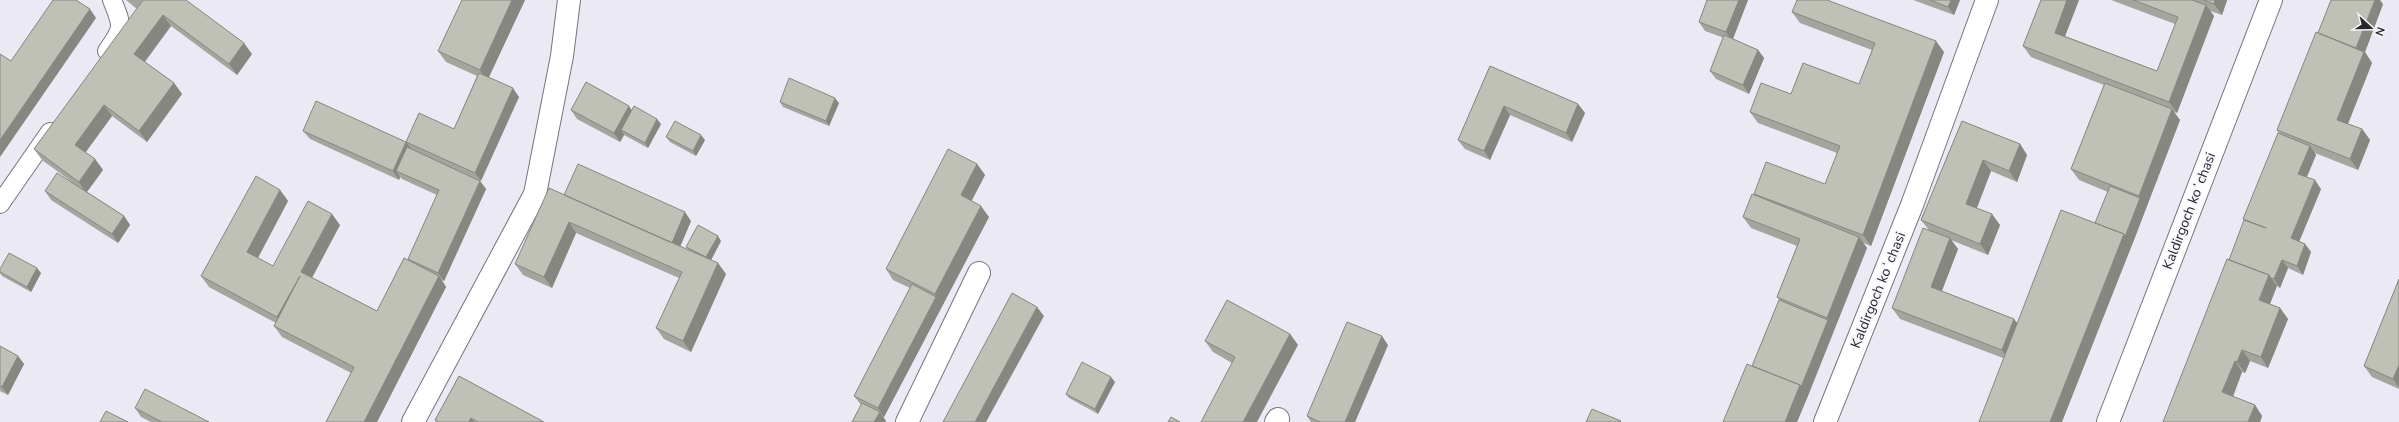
<svg xmlns="http://www.w3.org/2000/svg" width="2399" height="422" font-family="'Nunito Sans',sans-serif">
  <rect width="100%" height="100%" fill="#eae9f4"/>
  <g fill="none" stroke-linecap="round" stroke-linejoin="round">
    <g stroke="#76757f" stroke-width="20">
      <path id="lane" d="M107,51C124,27 123,27 112,0
        M0,204L50,132"/>
    </g>
    <g stroke="#76757f" stroke-width="24">
      <path id="street" d="M413,422L535,194L562,56L569,0
        M907,422L979,273
        M1276,422L1278,419
        M1825,422L1912,205L1987,0
        M2108,422L2271,0"/>
    </g>
    <use href="#lane" stroke="#fff" stroke-width="18"/>
    <use href="#street" stroke="#fff" stroke-width="22"/>
  </g>
  <path fill="#a4a69d" d="M126,0H186L252,54L237,75L171,26L145,62L174,83L182,94L147,142L112,116L85,152L95,159L103,170L87,192L124,216L130,225L118,243L51,200L45,191L72,182L42,160L34,149L137,9Z
    M462,0H525L489,77L519,97L480,181L486,189L444,281L442,280L446,287L377,422H326L351,373L282,337L274,326L276,323L209,287L201,276L280,190L288,201L258,258L273,266L340,225L312,278L377,311L409,260L408,259L437,195L402,179L400,177L399,180L310,139L303,131L406,142L454,129L477,76L446,62L438,51Z
    M1707,0H1748L1733,39L1758,50L1764,58L1749,94L1716,79L1710,71L1724,38L1705,31L1699,22Z
    M1913,0H1960L1954,15Z
    M2041,0H2079L2065,36L2157,71L2175,24L2111,0H2227L2222,15L2210,11L2214,16L2177,113L2174,112L2180,120L2132,245L2003,358L1900,319L1892,308L1929,230L1921,220L1962,121L2020,144L2027,155L2017,182L1991,171L1977,208L2000,225L1988,255L1951,240L1958,249L1942,291L2014,319L2017,323L2095,223L2108,192L2079,180L2071,169L2104,85L2031,57L2023,46Z
    M2383,4L2365,52L2372,63L2348,124L2362,129L2370,140L2358,170L2315,153L2316,155L2307,177L2321,189L2299,241L2305,244L2311,252L2303,275L2288,268L2280,288L2277,286L2270,304L2280,308L2288,319L2268,368L2250,361L2245,373L2242,372L2233,397L2255,405L2262,416L2260,422H2163L2229,260L2244,220L2243,219L2279,134L2277,130L2318,33Z
    M1792,12L1944,52L1871,246L1863,243L1867,248L1797,422H1723L1752,366L1779,300L1777,297L1797,246L1751,228L1743,217L1756,196L1754,194L1825,184L1837,153L1758,123L1750,112L1791,94L1859,84L1872,50L1800,23Z
    M1490,66L1578,104L1585,113L1572,142L1510,115L1490,160L1465,149L1458,140Z
    M780,102L839,103L829,126L783,107Z
    M571,110H632L661,124L648,148L624,135L620,142L577,119Z
    M666,137L705,140L696,156L670,142Z
    M977,164L985,175L971,201L989,217L884,417L882,416L886,421L885,422H852L861,405L854,396L910,288L893,280L886,269Z
    M564,195L691,221L680,246L689,250L686,247L721,241L711,260L726,274L691,352L664,339L656,328L679,278L576,233L552,288L523,275L515,264Z
    M0,269L41,273L31,292L2,276L0,273Z
    M2399,279V389L2372,377L2364,366Z
    M1290,334L1298,345L1232,363L1213,352L1205,341Z
    M1388,345L1355,422H1311L1307,416Z
    M0,346L18,356L24,364L8,395L0,391Z
    M459,376L544,422H436L435,420Z
    M1115,382L1098,414L1069,398L1066,394Z
    M135,408L209,422H151L141,417Z"/>
  <path fill="#868780" d="M512,0H525L487,81L480,70Z
    M1739,0H1748L1732,41L1726,32Z
    M1951,0H1960L1954,15L1948,7Z
    M2067,0H2079L2062,44L2055,33Z
    M2215,0H2227L2222,15L2214,4Z
    M2375,0H2380L2383,4L2365,52L2372,63L2345,131L2337,120L2356,49Z
    M2206,5L2214,16L2177,113L2169,102Z
    M90,9L96,18L0,157V140Z
    M163,15L171,26L142,65L134,54Z
    M1936,41L1944,52L1871,246L1863,235Z
    M244,43L252,54L237,75L229,64Z
    M1758,50L1764,58L1749,94L1743,85Z
    M174,83L182,94L147,142L139,131Z
    M513,88L519,97L481,181L475,173Z
    M835,98L839,103L829,126L826,121Z
    M1578,104L1585,113L1572,142L1566,133Z
    M104,105L112,116L83,156L75,145Z
    M629,106L635,115L621,130L624,135L620,142L614,133Z
    M1504,106L1510,115L1490,160L1484,151Z
    M2172,109L2180,120L2132,245L2062,422H2050L2124,234L2140,198L2139,196Z
    M657,119L661,124L648,148L645,143Z
    M2362,129L2370,140L2358,170L2350,159Z
    M701,135L705,140L696,156L693,151Z
    M406,142L412,150L396,171L400,177L399,180L393,171Z
    M2020,144L2027,155L2017,182L2009,171Z
    M2310,146L2316,155L2304,183L2298,174Z
    M95,159L103,170L86,193L79,182Z
    M1983,160L1991,171L1974,215L1966,204Z
    M977,164L985,175L969,206L961,195Z
    M2315,180L2321,189L2297,247L2291,238Z
    M480,181L486,189L444,281L438,273Z
    M280,190L288,201L255,263L247,252Z
    M981,206L989,217L884,417L878,408L936,297L935,294Z
    M685,212L691,221L678,252L671,244Z
    M332,214L340,225L309,283L301,272Z
    M1992,214L2000,225L1988,255L1980,244Z
    M124,216L130,225L118,243L112,234Z
    M569,222L576,233L552,288L544,277Z
    M718,236L721,241L710,262L706,257Z
    M1859,237L1867,248L1808,396L1801,387L1828,320L1827,318Z
    M1950,238L1958,249L1939,298L1931,287Z
    M2305,244L2311,252L2303,275L2297,266Z
    M2282,260L2288,268L2280,288L2274,279Z
    M718,263L726,274L691,352L683,341Z
    M37,268L41,273L31,292L27,287Z
    M2269,275L2277,286L2267,311L2259,300Z
    M300,276L285,328L277,317Z
    M439,276L446,287L377,422H364Z
    M1037,307L1044,316L986,422H975Z
    M2280,308L2288,319L2268,368L2261,357Z
    M2014,319L2022,330L2010,361L2002,350Z
    M1290,334L1298,345L1257,422H1243Z
    M1382,336L1388,345L1355,422H1345Z
    M2242,350L2250,361L2245,373L2237,362Z
    M18,356L24,364L8,395L2,387Z
    M2235,361L2242,372L2230,404L2222,392Z
    M2399,365V387L2393,379Z
    M1111,377L1115,382L1098,414L1095,409Z
    M1800,385L1808,396L1797,422H1785Z
    M2255,405L2262,416L2260,422H2248Z
    M880,412L886,421L885,422H874Z
    M471,418L474,422H469Z"/>
  <path fill="#bfc1b7" stroke="#868780" d="M53,0H76L90,9L0,140V54L11,61Z
    M143,0H186L244,43L229,64L163,15L134,54L174,83L139,131L104,105L75,145L95,159L79,182L34,149Z
    M462,0H512L480,70L438,51Z
    M1707,0H1739L1726,32L1699,22Z
    M1797,0H1827L1936,41L1863,235L1754,194L1766,162L1825,184L1840,146L1750,112L1761,83L1791,94L1803,63L1859,84L1875,43L1792,12Z
    M1930,0H1951L1948,7Z
    M2041,0H2067L2055,33L2157,71L2178,17L2133,0H2192L2206,5L2169,102L2023,46Z
    M2203,0H2215L2214,4Z
    M2331,0H2375L2356,48L2318,33Z
    M2316,32L2364,52L2337,120L2362,129L2350,159L2277,130Z
    M1724,35L1758,50L1743,85L1710,71Z
    M1490,66L1578,104L1566,133L1504,106L1484,151L1458,140Z
    M479,73L513,88L475,173L406,142L419,113L454,129Z
    M789,78L835,98L826,121L780,102Z
    M586,82L629,106L614,133L571,110Z
    M2105,83L2172,109L2139,196L2071,169Z
    M316,101L406,142L393,171L303,131Z
    M634,106L657,119L645,143L621,130Z
    M675,121L701,135L693,151L666,137Z
    M1962,121L2020,144L2009,171L1983,160L1966,204L1992,214L1980,244L1921,220Z
    M2278,133L2310,146L2298,174L2315,180L2291,238L2305,244L2297,266L2282,260L2274,279L2271,278L2269,275L2229,260L2244,220L2266,228L2243,219Z
    M407,147L480,181L438,273L408,259L439,190L396,171Z
    M948,149L977,164L961,195L981,206L935,294L886,269Z
    M578,164L685,212L672,243L564,195Z
    M57,173L124,216L112,234L45,191Z
    M256,176L280,190L247,252L273,266L308,201L332,214L301,272L377,311L404,258L439,276L364,422H326L354,367L274,326L300,276L277,317L201,276Z
    M2110,186L2140,198L2125,237L2124,234L2095,223Z
    M549,188L718,263L683,341L656,328L682,272L569,222L544,277L515,264Z
    M1752,194L1859,237L1827,318L1777,297L1800,239L1743,217Z
    M2061,210L2124,234L2050,422H1979Z
    M698,225L718,236L706,257L686,247Z
    M1923,228L1950,238L1931,287L2014,319L2002,350L1892,308Z
    M9,253L37,268L27,287L0,272V269Z
    M2227,259L2269,275L2259,300L2280,308L2261,357L2242,350L2237,362L2235,361L2222,392L2255,405L2248,422H2163Z
    M2399,279V365L2393,379L2364,366Z
    M912,284L936,297L878,408L854,396Z
    M1012,293L1037,307L975,422H943Z
    M1227,300L1290,334L1243,422H1201L1235,357L1205,341Z
    M1779,300L1828,320L1801,387L1800,385L1752,366Z
    M1347,322L1382,336L1345,422H1320L1307,416Z
    M0,346L18,356L2,387L0,386Z
    M1082,362L1111,377L1095,409L1066,394Z
    M1747,364L1800,385L1785,422H1723Z
    M459,376L544,422H478L471,418L469,422H438L435,420Z
    M145,389L209,422H162L135,408Z
    M862,403L880,412L874,422H852Z
    M1592,409L1621,421L1620,422H1586Z
    M106,411L128,422H100Z
    M1171,417L1180,422H1168Z"/>
  <g text-anchor="middle" dominant-baseline="central" stroke-width="3.5" stroke-linejoin="round" paint-order="stroke">
    <g font-size="14" fill="#27272b" stroke="#f8f7fe">
      <text transform="translate(2189 211) rotate(-69)">Kaldirgoch koʻchasi</text>
      <text transform="translate(1878 290) rotate(-68)">Kaldirgoch koʻchasi</text>
    </g>
  </g>
  <g transform="translate(2371 28) rotate(111)" stroke="#f8f7fe" stroke-width="3" paint-order="stroke">
  <path d="M0-3L7 15L0 10L-7 15Z" fill="#27272b"/>
  <text y="-6" font-size="11" font-weight="bold" text-anchor="middle" fill="#27272b">N</text>
  </g>
</svg>
